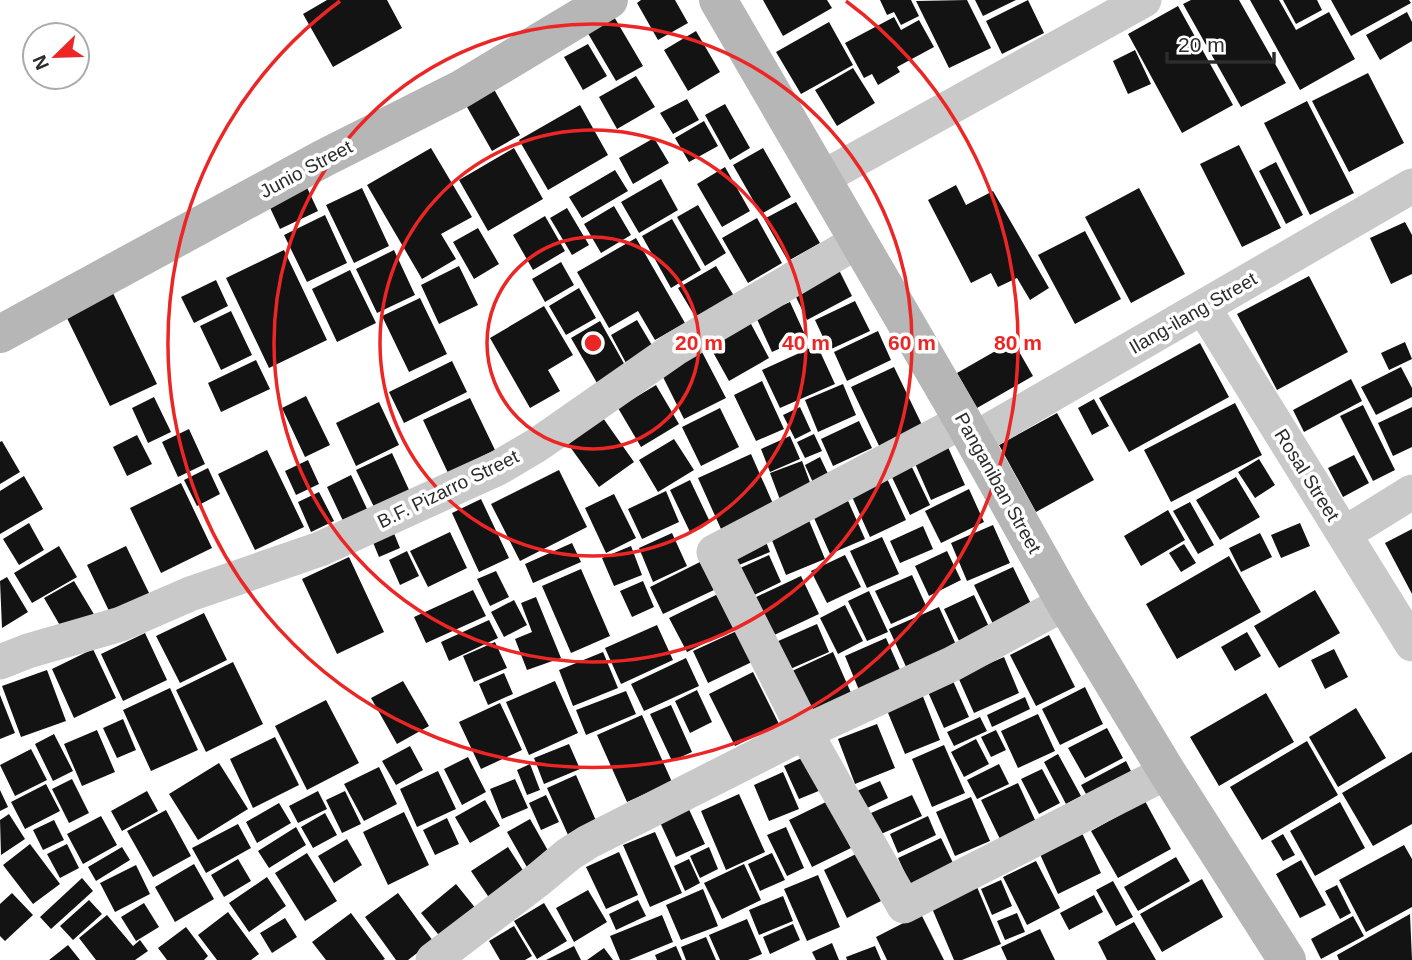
<svg xmlns="http://www.w3.org/2000/svg" width="1412" height="960" font-family="Arial,sans-serif">
  <rect width="100%" height="100%" fill="#fff"/>
  <path fill="#131313" d="M327,0H387L402,28L333,67L303,14Z
    M641,0H675L688,23L658,40L637,3Z
    M763,0H827L832,8L783,36Z
    M880,0H911L919,16L901,25L894,12L887,15Z
    M967,0L991,48L949,68L916,1Z
    M975,0H1016L983,16Z
    M1028,0L1044,33L1002,54L986,21Z
    M1191,0H1239L1286,83L1241,107L1183,4Z
    M1250,0H1279L1296,30L1329,12L1355,59L1300,90Z
    M1283,0H1317L1322,10L1296,24Z
    M1331,0H1409L1411,3L1351,36Z
    M1178,6L1233,105L1182,133L1128,34Z
    M1407,12L1412,22V41L1380,60L1366,35Z
    M613,15L643,66L616,81L586,30Z
    M894,17L901,30L919,20L934,47L897,67L900,72L878,85L872,74L864,78L845,43Z
    M829,22L853,65L801,94L776,52Z
    M696,31L720,72L688,91L664,50Z
    M588,44L607,76L583,90L564,57Z
    M1135,50L1151,84L1128,94L1113,61Z
    M853,68L875,103L837,126L815,90Z
    M1368,73L1404,143L1349,172L1312,101Z
    M636,76L655,107L617,129L599,97Z
    M491,84L520,135L492,151L463,100Z
    M687,99L699,120L673,134L660,113Z
    M1307,101L1354,193L1310,215L1264,123Z
    M725,104L750,148L730,160L705,115Z
    M580,105L608,155L548,190L519,140Z
    M704,121L718,146L689,162L675,138Z
    M654,138L669,163L633,184L619,158Z
    M1239,145L1281,228L1242,247L1200,164Z
    M431,148L472,217L441,234L456,259L422,279L367,185Z
    M514,148L543,199L488,231L459,180Z
    M763,148L791,197L761,214L733,165Z
    M1276,162L1303,215L1286,224L1259,171Z
    M725,167L750,211L722,227L697,184Z
    M615,170L628,191L582,218L569,197Z
    M303,179L318,211L280,229L265,197Z
    M661,179L678,210L639,233L621,202Z
    M956,185L966,205L993,191L1049,288L1030,300L1017,278L998,287L991,273L971,283L928,200Z
    M362,188L389,246L354,263L326,205Z
    M1139,188L1185,274L1131,303L1085,217Z
    M796,202L820,243L788,261L764,219Z
    M698,205L726,253L705,266L677,217Z
    M614,206L631,235L601,253L584,224Z
    M567,208L589,245L572,255L550,218Z
    M325,215L347,263L307,282L284,235Z
    M545,216L565,251L533,270L513,235Z
    M757,218L782,263L748,283L722,238Z
    M672,219L701,270L671,288L642,236Z
    M1405,222L1412,235V274L1391,284L1370,238Z
    M478,228L499,264L474,279L453,242Z
    M1085,231L1121,299L1075,324L1038,255Z
    M636,238L685,323L655,340L638,311L609,328L577,272Z
    M284,250L327,340L269,368L226,278Z
    M394,250L415,295L377,313L356,269Z
    M561,262L574,285L545,302L532,279Z
    M459,266L478,305L439,324L421,285Z
    M716,266L734,296L696,318L678,288Z
    M350,270L376,323L337,342L312,289Z
    M839,270L852,296L807,320L794,293Z
    M1309,276L1348,352L1277,390L1237,314Z
    M216,280L228,306L194,323L181,297Z
    M579,288L596,318L566,335L549,306Z
    M112,291L157,384L110,406L65,314Z
    M420,298L447,354L409,372L382,316Z
    M855,301L870,331L829,350L815,320Z
    M790,302L806,337L772,352L756,317Z
    M544,306L573,355L548,370L560,391L530,408L490,338Z
    M231,311L252,355L221,370L200,326Z
    M637,320L653,347L626,363L611,335Z
    M600,321L626,367L597,383L571,338Z
    M750,322L769,358L729,381L709,345Z
    M878,331L891,360L847,381L834,352Z
    M1013,341L1033,376L977,408L957,373Z
    M1405,342L1412,359L1389,370L1381,353Z
    M1200,343L1229,397L1129,452L1099,398Z
    M817,345L835,384L780,408L762,370Z
    M702,352L726,398L684,419L661,373Z
    M256,360L270,389L221,412L208,383Z
    M452,361L467,392L404,423L389,392Z
    M894,367L924,429L881,450L851,387Z
    M1401,367L1412,388V397L1376,415L1361,387Z
    M1351,379L1362,401L1304,432L1293,410Z
    M762,381L784,429L756,441L734,395Z
    M843,384L856,415L818,432L805,400Z
    M656,385L679,424L641,447L618,408Z
    M306,396L330,445L305,457L282,408Z
    M154,397L171,432L148,443L132,408Z
    M470,398L495,450L448,473L423,420Z
    M1094,399L1109,426L1092,435L1078,408Z
    M379,402L399,445L356,466L336,423Z
    M1235,403L1262,455L1171,502L1144,450Z
    M1363,405L1395,470L1373,481L1340,416Z
    M800,407L811,431L795,439L783,415Z
    M1412,407V447L1393,456L1378,423Z
    M720,408L739,447L701,466L682,427Z
    M1057,413L1094,480L1036,512L999,445Z
    M603,418L634,462L599,487L568,444Z
    M859,421L872,448L833,466L821,439Z
    M189,429L205,464L178,477L162,442Z
    M814,434L822,451L805,458L797,442Z
    M137,435L152,464L127,476L113,447Z
    M790,436L800,459L770,472L761,449Z
    M674,439L694,470L658,492L639,460Z
    M2,441L20,472L0,484V442Z
    M947,445L965,485L931,500L913,459Z
    M267,450L304,527L255,550L218,474Z
    M392,453L410,492L375,509L356,470Z
    M751,454L774,506L721,529L698,478Z
    M1354,455L1369,483L1343,497L1328,468Z
    M820,457L831,480L815,487L805,465Z
    M1259,459L1275,485L1255,498L1238,472Z
    M308,460L319,484L296,495L285,471Z
    M802,461L814,493L782,505L770,473Z
    M909,461L930,505L910,515L889,471Z
    M208,468L220,494L197,506L184,480Z
    M559,470L587,527L520,561L491,504Z
    M885,474L906,520L870,537L849,490Z
    M351,475L368,511L344,523L327,487Z
    M24,476L43,509L0,534V491Z
    M1236,477L1260,517L1220,540L1196,500Z
    M690,480L710,522L690,532L670,490Z
    M181,483L212,548L161,573L130,508Z
    M969,489L984,522L941,543L925,511Z
    M666,491L679,522L642,539L628,509Z
    M319,492L334,521L311,532L298,502Z
    M614,494L636,538L606,553L585,508Z
    M845,494L865,539L830,554L810,509Z
    M481,499L509,558L479,572L452,513Z
    M1190,502L1214,545L1198,554L1173,511Z
    M1168,510L1185,540L1141,566L1124,536Z
    M808,518L825,559L786,575L769,533Z
    M29,523L44,550L19,565L3,539Z
    M1300,523L1310,546L1281,558L1271,535Z
    M993,525L1010,563L967,581L951,543Z
    M923,526L933,549L900,563L890,541Z
    M1412,529V594L1385,543Z
    M393,531L400,548L379,557L372,540Z
    M450,532L467,568L428,587L410,551Z
    M672,533L687,566L653,582L639,548Z
    M1260,533L1272,557L1241,572L1229,548Z
    M763,534L770,552L739,565L732,547Z
    M882,537L899,574L867,588L850,551Z
    M572,543L581,562L533,583L525,564Z
    M1184,544L1196,563L1181,572L1169,553Z
    M59,546L77,577L32,603L14,573Z
    M126,546L150,595L110,613L87,565Z
    M631,546L642,575L614,586L602,558Z
    M407,551L419,576L400,585L389,560Z
    M947,551L961,580L929,596L915,566Z
    M769,555L781,582L750,597L738,569Z
    M845,555L861,587L827,603L811,571Z
    M1229,556L1261,612L1177,659L1146,604Z
    M349,557L384,632L337,654L302,579Z
    M700,562L714,590L663,614L650,587Z
    M1013,567L1032,606L993,624L974,585Z
    M581,569L610,636L571,653L542,586Z
    M496,571L509,597L490,606L477,579Z
    M912,575L927,608L891,624L875,591Z
    M801,576L819,614L770,637L752,599Z
    M7,577L28,612L2,628L0,581Z
    M74,581L95,616L65,634L44,598Z
    M643,581L654,607L632,617L620,591Z
    M473,590L486,616L426,643L414,617Z
    M1315,590L1340,633L1279,668L1254,626Z
    M869,591L888,632L867,641L848,601Z
    M718,594L735,628L687,652L669,618Z
    M974,595L990,629L960,643L944,609Z
    M536,597L561,658L527,670L515,639L532,632L521,603Z
    M514,600L527,625L504,637L491,612Z
    M845,605L863,641L838,654L820,618Z
    M939,607L958,649L908,671L889,629Z
    M204,613L227,660L180,683L156,636Z
    M489,620L498,638L449,661L441,642Z
    M817,624L829,652L788,670L776,642Z
    M657,625L673,660L621,684L605,648Z
    M741,629L756,660L708,683L693,651Z
    M1247,632L1261,656L1235,671L1221,647Z
    M145,633L167,680L123,701L101,654Z
    M1049,635L1075,687L1036,706L1010,655Z
    M886,638L901,672L859,690L845,656Z
    M495,642L507,668L474,682L463,656Z
    M93,649L116,698L74,718L52,669Z
    M1334,649L1348,677L1325,689L1311,660Z
    M603,652L618,688L573,706L559,670Z
    M833,652L852,695L811,714L792,671Z
    M1004,657L1019,693L974,713L958,677Z
    M686,658L699,686L644,711L631,684Z
    M233,662L263,724L206,752L176,690Z
    M47,670L66,721L21,737L2,686Z
    M753,672L779,724L735,746L709,694Z
    M504,673L513,694L488,705L479,684Z
    M403,681L429,726L397,744L371,698Z
    M555,681L578,733L529,755L506,702Z
    M953,681L969,717L944,728L928,692Z
    M1085,687L1103,724L1060,745L1042,709Z
    M170,688L198,750L151,771L123,710Z
    M697,690L712,722L690,733L675,701Z
    M626,691L636,714L586,735L576,710Z
    M1266,693L1294,742L1219,786L1190,737Z
    M922,694L940,740L905,754L886,708Z
    M0,695L15,733L0,739Z
    M1025,697L1030,709L992,727L987,715Z
    M326,700L359,763L307,790L275,726Z
    M500,703L522,750L481,769L459,722Z
    M671,705L692,752L672,761L650,714Z
    M1356,708L1386,758L1338,787L1309,737Z
    M1038,714L1055,751L1018,768L1001,731Z
    M642,715L672,782L627,802L597,735Z
    M980,717L987,731L954,746L947,732Z
    M123,719L136,750L117,758L103,728Z
    M877,724L895,768L855,784L838,739Z
    M1107,728L1123,758L1085,778L1068,748Z
    M97,730L115,772L82,786L64,744Z
    M996,730L1006,750L991,757L981,737Z
    M54,734L73,771L53,781L35,744Z
    M275,737L299,785L253,808L230,759Z
    M976,739L989,764L964,777L951,752Z
    M1307,741L1338,795L1262,840L1230,787Z
    M569,744L580,769L544,784L534,758Z
    M944,745L965,793L932,807L912,759Z
    M410,746L423,770L396,785L382,761Z
    M31,749L47,780L15,796L0,765Z
    M1412,752V824L1373,846L1342,793Z
    M1058,754L1081,796L1066,804L1044,762Z
    M806,756L821,790L799,799L784,766Z
    M468,757L486,792L462,805L444,769Z
    M1126,761L1134,777L1090,801L1081,785Z
    M219,763L248,809L198,840L169,794Z
    M530,764L540,790L527,795L517,770Z
    M999,764L1009,784L977,799L967,780Z
    M379,767L397,804L364,821L344,784Z
    M1042,769L1060,803L1039,814L1021,779Z
    M438,771L456,809L417,827L400,789Z
    M783,772L799,809L769,821L754,785Z
    M576,775L597,823L568,835L547,788Z
    M72,779L89,813L69,823L52,789Z
    M515,779L528,808L502,819L490,789Z
    M880,781L888,798L865,809L857,791Z
    M1018,783L1036,822L1000,839L981,800Z
    M46,784L60,811L25,829L11,802Z
    M0,790L8,807L0,811Z
    M147,791L158,811L122,831L111,811Z
    M318,791L327,809L298,823L289,806Z
    M345,791L361,824L342,833L326,800Z
    M739,794L765,852L726,870L701,811Z
    M546,795L559,822L541,830L529,803Z
    M912,795L922,816L881,834L871,813Z
    M971,797L990,841L955,856L936,812Z
    M485,800L500,826L470,843L455,817Z
    M828,801L851,848L812,867L789,820Z
    M1145,801L1171,849L1118,878L1091,831Z
    M1340,802L1365,848L1315,876L1290,831Z
    M279,803L291,823L257,843L246,822Z
    M687,805L705,844L676,857L658,818Z
    M166,810L191,856L153,877L127,831Z
    M404,812L429,865L388,885L363,832Z
    M325,813L337,835L313,848L301,827Z
    M9,814L25,839L1,855L0,820Z
    M101,816L117,845L83,864L67,834Z
    M928,816L936,835L898,853L890,834Z
    M447,818L459,844L435,855L423,830Z
    M530,819L551,856L528,869L507,832Z
    M54,820L64,840L43,850L33,830Z
    M238,824L251,848L206,873L192,848Z
    M296,827L306,845L269,868L258,851Z
    M786,827L804,868L787,876L767,835Z
    M1081,831L1101,873L1058,894L1039,852Z
    M655,832L682,893L650,907L623,845Z
    M1283,834L1295,855L1283,861L1271,841Z
    M941,838L954,865L911,886L898,858Z
    M347,839L362,865L334,883L318,856Z
    M30,844L60,884L33,904L3,865Z
    M67,844L79,868L60,878L47,854Z
    M1404,845L1412,859V907L1366,932L1339,880Z
    M122,847L130,860L96,881L88,867Z
    M508,847L526,875L490,899L471,871Z
    M709,847L718,869L700,878L690,856Z
    M619,852L638,895L606,909L586,867Z
    M307,853L337,901L305,921L275,873Z
    M772,853L785,880L760,891L748,864Z
    M858,853L881,901L847,918L824,870Z
    M1176,857L1190,881L1138,911L1124,887Z
    M238,859L251,881L224,897L211,875Z
    M689,859L700,883L685,891L674,866Z
    M1301,860L1326,905L1300,918L1276,874Z
    M1036,861L1060,908L1027,925L1003,877Z
    M194,864L214,899L175,922L155,887Z
    M744,864L761,900L722,919L704,883Z
    M136,865L150,894L115,912L100,883Z
    M818,875L840,927L807,941L784,889Z
    M267,877L286,906L249,932L229,903Z
    M82,878L93,891L51,929L40,917Z
    M1202,879L1223,917L1162,952L1140,914Z
    M1001,880L1012,906L992,915L981,889Z
    M1113,881L1133,917L1116,926L1096,890Z
    M456,884L477,910L442,939L421,913Z
    M1337,885L1351,913L1340,919L1325,891Z
    M977,887L1001,944L962,960H954L931,906Z
    M703,889L718,926L681,940L666,905Z
    M588,890L607,922L574,942L556,908Z
    M12,893L33,915L5,941L0,936V904Z
    M398,893L433,941L408,960H396L365,917Z
    M1094,895L1103,912L1069,930L1060,913Z
    M783,896L793,921L759,935L749,910Z
    M89,900L102,914L73,940L60,926Z
    M638,900L646,916L616,930L609,914Z
    M144,903L159,927L136,941L121,917Z
    M544,903L567,941L537,959L514,921Z
    M228,912L259,954L251,960H217L198,935Z
    M351,913L385,959L383,960H326L312,942Z
    M1017,913L1025,932L1005,940L997,921Z
    M921,914L944,960H887L876,937Z
    M1410,914L1412,960H1339L1337,955Z
    M107,915L133,946L140,940L148,951L135,960H96L79,938Z
    M662,915L673,942L629,960H620L610,936Z
    M1353,916L1364,936L1321,959L1311,939Z
    M285,918L297,937L272,953L260,933Z
    M747,919L762,954L748,960H720L709,935Z
    M1134,922L1156,960H1107L1098,942Z
    M793,924L800,940L770,954L763,937Z
    M514,926L532,956L525,960H500L489,941Z
    M186,927L208,956L204,960H167L158,948Z
    M1040,929L1055,960H1007L1001,947Z
    M706,937L716,960H686L681,947Z
    M832,943L839,960H816L812,952Z
    M68,945L80,960H49Z
    M574,946L581,960H546Z
    M676,946L682,960H657L655,955Z
    M875,946L881,960H847L846,957Z
    M604,948L613,960H587Z"/>
  <g fill="none" stroke-linecap="round" stroke-linejoin="round">
    <path stroke="#c9c9c9" stroke-width="35" d="M822,178L1144,0
      M1203,307L1412,644
      M963,421L714,552L805,732L904,906L1167,772
      M973,440L1412,186
      M1344,534L1412,492
      M0,662L28,651L121,624L190,594L320,549L498,468L537,445L676,348L858,241
      M433,960L539,879L569,854L588,842L805,732L952,664L1065,603"/>
    <path stroke="#b6b6b6" stroke-width="38" d="M718,0L963,421L1065,603L1167,772L1287,960
      M0,334L324,158L461,89L609,0"/>
  </g>
  <g fill="none" stroke="#eb2625" stroke-width="3.5">
    <circle cx="593" cy="343" r="106"/>
    <circle cx="593" cy="343" r="213"/>
    <circle cx="593" cy="343" r="319"/>
    <path d="M846 1A425 425 0 1 1 340 1"/>
  </g>
  <g text-anchor="middle" dominant-baseline="central" stroke-width="7" stroke-linejoin="round" paint-order="stroke">
    <g font-size="19" fill="#2c2c2c" stroke="#fff">
      <text transform="translate(306 169) rotate(-28)">Junio Street</text>
      <text transform="translate(1193 313) rotate(-30)">Ilang-ilang Street</text>
      <text transform="translate(1307 475) rotate(58)">Rosal Street</text>
      <text transform="translate(998 483) rotate(61)">Panganiban Street</text>
      <text transform="translate(448 489) rotate(-26)">B.F. Pizarro Street</text>
    </g>
  </g>
  <circle cx="593" cy="343" r="10" fill="#eb2625" stroke="#fff" stroke-width="3.5"/>
  <g font-size="21" text-anchor="middle" font-weight="bold" fill="#eb2625" stroke="#fff" stroke-width="7" stroke-linejoin="round" paint-order="stroke">
    <text x="699" y="350">20 m</text>
    <text x="806" y="350">40 m</text>
    <text x="912" y="350">60 m</text>
    <text x="1018" y="350">80 m</text>
  </g>
  <g transform="translate(56 56) rotate(247)"><circle r="33" fill="#ffffff" stroke="#ababab" stroke-width="2"/>
  <path d="M0-5L12 26L0 18L-12 26Z" fill="#eb2625"/>
  <text y="-10" font-size="19" font-weight="bold" text-anchor="middle" fill="#2c2c2c">N</text>
  </g>
  <path d="M1167 52v10h107v-10" fill="none" stroke="#2c2c2c" stroke-width="3.5"/>
  <text x="1178" y="52" font-size="21" fill="#2c2c2c" stroke="#ffffff" stroke-width="5" paint-order="stroke">20 m</text>
</svg>
